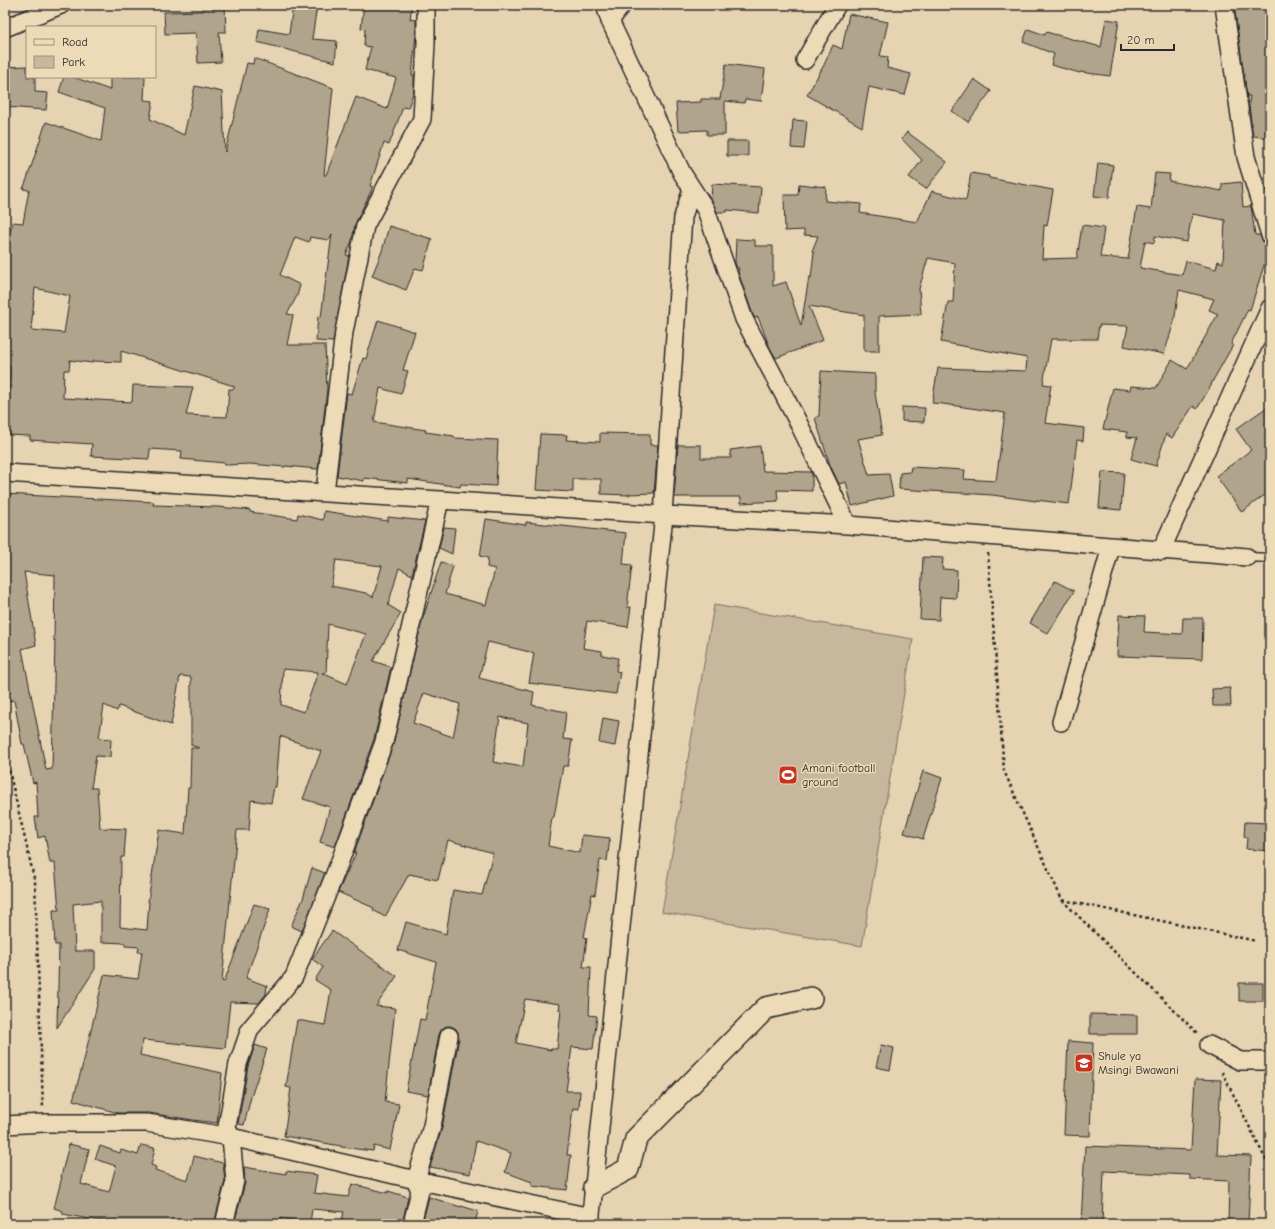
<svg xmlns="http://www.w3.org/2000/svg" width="1275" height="1229" font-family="'Comic Neue',sans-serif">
  <rect width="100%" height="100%" fill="#e5d3b1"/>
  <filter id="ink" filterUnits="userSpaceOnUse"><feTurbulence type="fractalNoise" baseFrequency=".025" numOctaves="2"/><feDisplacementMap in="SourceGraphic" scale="8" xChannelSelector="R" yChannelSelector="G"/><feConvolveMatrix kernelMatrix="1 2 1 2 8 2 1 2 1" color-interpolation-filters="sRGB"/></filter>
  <g filter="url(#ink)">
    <path fill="#c7b79c" stroke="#797164" d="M714,605L913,639L862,946L662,912Z"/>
    <path fill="#b1a48c" stroke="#2b2b2b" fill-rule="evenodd" d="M203,5H225L226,32H219L221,62L198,63L196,33L165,34L164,12L203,11Z
      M293,5H317L312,39L337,41L335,62L257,42L259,29L289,34Z
      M364,5H412L410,19L416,20V34L412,75H414V90L408,108L403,107L389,145L384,143L370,186L373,187L355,224L352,241L346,255L349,256L333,342L316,341L318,316L321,317L332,234L329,240L310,237L309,242L295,237L280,275L300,285L297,296L287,314L293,315L287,345H325L327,389L318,469L285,466V467L250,464L225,465V463L181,459L182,451L150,449L149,459L91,456L92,444L30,440V436L9,435L10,367H5V249L13,222L23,223L29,190L23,189L27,179L46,122L101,141L105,108L59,92L64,77H73L110,90V77H145L144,100L153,101L150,119L184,135L195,86L222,92L225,152L247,63L253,64L254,58L333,88L324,175H326L356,97L387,109L396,78L365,70L371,47L364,46L365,29L361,28ZM35,288L70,296L64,333L31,330ZM121,351L234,386V389H229L227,417L186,415L193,387L133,385L132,402L63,398L64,370H69L70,360L92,363L93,361L121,362Z
      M1234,5H1270V138L1253,136L1249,105L1250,96H1247Z
      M849,14L888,22L880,56L888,57L887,68L911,74L905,95L869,87L862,127L807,95L824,65L833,45L842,49Z
      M1106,19L1119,21L1110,76L1080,72V73L1051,65L1054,54L1023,42L1028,29L1045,35L1046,32L1101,47Z
      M726,64L765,69L761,101L745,99L744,103L725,101V135H707V130L678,131L676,103L701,102V99H720Z
      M27,66V77H35V92L48,93L46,110L5,107V67Z
      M974,79L991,91L968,122L952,111Z
      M793,120L807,121L804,149L791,148Z
      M907,132L947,162L926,189L909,177L922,160L902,139Z
      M727,141H748V156H727Z
      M1098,163L1113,165L1109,198L1094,196Z
      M971,173L989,176V178L1053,190L1047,226L1044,225L1042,259L1077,258L1082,225L1104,228L1100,257L1128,259L1137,207L1151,209L1155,173L1170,174L1169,181L1222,191V184L1241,182L1243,207L1251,206L1255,235H1260L1263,242L1265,244V262L1250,310L1248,309L1231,344L1233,345L1211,384H1212L1197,409L1193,406L1172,438L1166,434L1156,466L1131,459L1137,438L1127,437V432L1103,429L1113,388L1130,390L1131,386L1156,388L1172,360L1187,369L1218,314L1209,310L1214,299L1179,290L1174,322L1164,354L1124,346L1128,326L1099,325L1097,339H1051L1043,384L1051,385L1045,423L1084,428L1083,441L1077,440L1069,504L1036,500V501L992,495L899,489L900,473L910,472L911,467L965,470L964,479L996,481L1005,413L943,404L932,403L938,368L1026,371L1027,358L941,342L948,302H953L955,263L928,258L919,289L921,314L879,316V351H864V315L809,306L823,340L776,358L770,348L758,317L755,318L753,315L738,272L739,268H737L735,263L736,239L755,240V246H773V286L786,282L801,326L809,277L811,278L814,252L812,251L818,236L804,235V230L785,231L784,195H798L799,184L826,187L825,201L861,204L860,213L917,222L932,191L966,200ZM1192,214L1225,220L1223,263L1218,261L1216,269L1186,261L1182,275L1140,268L1145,241L1154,243L1155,236L1187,242Z
      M712,184L761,187L759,213L727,210V212H717L711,199Z
      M389,226L432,239L423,270L415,268L406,290L372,276L382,251Z
      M378,320L415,332L403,370L408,371L401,394L380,388L374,422L426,430L425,432L454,436V438L498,440L496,486L461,484L460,487L408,479V483L364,478V481L337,476L347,393L352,394L363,358L366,359Z
      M821,371L875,374V393L882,435L858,439L869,475L889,474L893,496L852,506L846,482L839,484L830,465L815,418L819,416Z
      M1270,405V491L1242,512L1216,476L1251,450L1236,429Z
      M902,407L925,408L924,422L902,421Z
      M600,433L650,434V445H658L654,493L629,494V495L601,494V479H573V492L536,490L540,434L567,435L566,440L600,442Z
      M678,445H701V458H731L730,450L760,446L763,471L811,472L812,475V491L777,490L778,501L741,503V497H674Z
      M1102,472L1124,473L1121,510L1099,508Z
      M5,494L154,502L153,505L218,507L250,510V512L297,519L298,514L323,520L324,511L388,521V517L425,521L412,575L399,568L388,605L401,613L373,661L391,667L374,739L335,847L320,842L330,807L303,799L321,751L280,736L276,787H274L271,803L251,800L249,830H237L222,981L224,982L254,904L270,909L246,978L267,986L266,994L259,1003L230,1002L225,1048L143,1040L140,1055L222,1073L217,1123L193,1120L149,1113H118L73,1100L84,1060L104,975L138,979L142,952H138L139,947L125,946V943L101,942V901L73,904L75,951H95V969L57,1028L59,945H55L53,910H59L55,863H50L45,836L38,838L35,817H38L36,782L33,783L24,744H22L14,700L7,701L5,693ZM336,560L382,566L373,597L366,593L331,586ZM24,572L55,575L54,641L55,640L52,769L46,770L22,649L36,645ZM328,624L366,634L347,684L322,673H326ZM283,669L318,672L304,712L281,705ZM180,676L191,677V745L199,748H191L190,788H188L185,834L159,830L148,902H149L147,930L120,927L121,857H124L126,829L100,828L97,788H91L96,756L110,757L111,739L99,738L104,705L117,711L119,706L171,725Z
      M486,519L526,525V522L626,533L623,564L632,565L627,607H631L628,627L587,621L583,648L602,651V655L618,658L616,671L620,672L616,694L529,683L534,653L488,642L479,678L534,692L532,705L566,712L563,739L572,740L568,766H563L554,817H552L548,846L580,853L582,835L610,838L607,861L600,860L595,895L592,894L584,937L587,938L583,967H591L589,1015L597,1016L593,1049L572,1047L566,1091H580L579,1109L573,1108L567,1155H571L567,1190L532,1186V1182L505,1172L511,1153L476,1141L470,1174L430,1167L442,1128L459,1038L458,1032L455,1028L450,1026H446L442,1029L439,1034L428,1095L406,1091L420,1019L425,1020L436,962L398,950L406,922L446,934L453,890L482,895L493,853L448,840L438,880L409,874L385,917L373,910L374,908L338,892L356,853H354L393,745L422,621L441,562L453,566L445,594L486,605L495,569L487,567L488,558L480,556ZM424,693L460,704L453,737L413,723ZM500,717L528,723L523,767L493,762ZM525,999L560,1004L559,1010H561L557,1049H551V1050L516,1043Z
      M444,527L455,528L452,554L439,548Z
      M923,557L943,558L942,569L957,570L956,598L940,597L939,620L920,619Z
      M1055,581L1074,591L1048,634L1030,623Z
      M1119,615L1145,616L1144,632L1182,634L1183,618H1203L1202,659L1117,656Z
      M1230,688L1231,706H1213L1212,689Z
      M603,718L619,721L615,746L599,743Z
      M923,771L942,778L923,839L904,833Z
      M1245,822L1270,823V851L1246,849L1247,838L1244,837Z
      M312,868L325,873L302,931L291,926L303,899Z
      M332,931L397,976L376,1006L395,1008L385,1102L399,1104L390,1150L374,1146L373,1151L341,1147V1146L284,1136L291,1088L286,1087L297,1020L325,1025L331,990L315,980L323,967L312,959Z
      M1239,983H1263V1001H1239Z
      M1090,1014L1137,1015V1034H1090Z
      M1068,1041L1093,1043L1090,1136L1064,1135Z
      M255,1045L267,1049L251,1097L244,1125L238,1124L248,1066Z
      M881,1045L894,1048L890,1070L876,1067Z
      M1195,1079L1221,1080L1217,1155L1251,1156L1248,1224H1228L1229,1181L1190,1179V1175L1104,1171L1102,1224H1081L1085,1146L1191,1150Z
      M69,1144L89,1149L81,1184L109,1192L116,1166L95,1159L100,1146L120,1153L121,1150L138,1155L141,1145L155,1148L151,1165L156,1167L155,1170L188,1180L194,1156L223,1163L225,1180L214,1224H113L100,1220V1221L63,1214V1211L54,1208L62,1177H61Z
      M244,1167L286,1174V1171L317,1175L314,1193L348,1197L352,1184L388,1193V1191L408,1197L402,1224H341L344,1212L312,1209L310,1223L281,1218L279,1224H263L244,1220L243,1224H234L245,1183Z
      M429,1197L461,1207V1206L478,1211L475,1224H422Z"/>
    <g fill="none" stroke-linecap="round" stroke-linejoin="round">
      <g stroke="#2b2b2b" stroke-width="11">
        <path id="service" d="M1247,557L1270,558"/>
      </g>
      <g stroke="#2b2b2b" stroke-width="20">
        <path id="minor" d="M605,5L610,21L682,173L706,210L744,319L798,422L848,525
          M1224,5L1246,157L1270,235
          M610,21L622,5
          M5,28L61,5
          M805,60L837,5
          M5,473L440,500L664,515L848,525L1247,557
          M325,492L344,332L365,226L422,119L426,43V5
          M1161,551L1270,308
          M1061,722L1111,547
          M1209,1045L1240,1061H1270
          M5,1125L44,1123H147L231,1137L416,1180L591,1217
          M224,1224L235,1181L231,1137L227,1127L238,1064L250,1029L294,977L340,861L384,742L440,500
          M412,1224L420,1191L416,1180L432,1126L449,1036
          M590,1224L664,515L663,514L683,217L692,189"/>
      </g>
      <g stroke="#2b2b2b" stroke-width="24">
        <path id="tertiary" d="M594,1187L628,1169L636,1139L766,1008L811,998"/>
      </g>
      <path stroke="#2b2b2b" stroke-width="2.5" stroke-dasharray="3 3" stroke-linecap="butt" d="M988,553L1004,771L1062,900L1197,1033
        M5,753L35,882L43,1107
        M1063,900L1256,941
        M1222,1072L1270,1168"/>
      <use href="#service" stroke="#eddab7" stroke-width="8"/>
      <use href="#minor" stroke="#eddab7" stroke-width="17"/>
      <use href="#tertiary" stroke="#eddab7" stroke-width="21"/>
    </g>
  </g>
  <defs>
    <g id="stadium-square" transform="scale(1)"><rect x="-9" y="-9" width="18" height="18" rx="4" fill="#c8321e" stroke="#eddab7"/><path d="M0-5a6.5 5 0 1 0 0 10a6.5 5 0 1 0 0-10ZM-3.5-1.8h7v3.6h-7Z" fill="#fff"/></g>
    <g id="school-square" transform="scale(1)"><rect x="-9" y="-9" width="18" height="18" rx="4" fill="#c8321e" stroke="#eddab7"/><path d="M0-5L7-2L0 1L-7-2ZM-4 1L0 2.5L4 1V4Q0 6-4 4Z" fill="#fff"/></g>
  </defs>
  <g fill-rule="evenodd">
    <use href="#stadium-square" x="788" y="775"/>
    <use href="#school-square" x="1084" y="1063"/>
  </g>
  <g text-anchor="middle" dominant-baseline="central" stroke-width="3" stroke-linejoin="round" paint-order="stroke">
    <g font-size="12" fill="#2b2b2b" stroke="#eddab7" text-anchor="start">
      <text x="802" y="768">Amani football<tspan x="802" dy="14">ground</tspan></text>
      <text x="1098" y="1056">Shule ya<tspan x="1098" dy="14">Msingi Bwawani</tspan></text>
    </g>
  </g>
  <rect width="1275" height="1229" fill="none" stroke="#eddab7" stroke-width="20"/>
  <rect x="10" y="10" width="1255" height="1209" fill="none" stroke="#2b2b2b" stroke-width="1.5" filter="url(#ink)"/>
  <rect x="26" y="26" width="130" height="52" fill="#eddab7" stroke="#9f947f"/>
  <rect x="34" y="39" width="20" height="6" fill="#eddab7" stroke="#9f947f"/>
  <text x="62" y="46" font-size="12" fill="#2b2b2b">Road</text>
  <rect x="34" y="56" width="20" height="12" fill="#c7b79c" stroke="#9f947f"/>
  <text x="62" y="66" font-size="12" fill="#2b2b2b">Park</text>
  <path d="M1121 44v6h53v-6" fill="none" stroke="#2b2b2b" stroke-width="2"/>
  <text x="1127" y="44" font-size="12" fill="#2b2b2b" stroke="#eddab7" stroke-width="3" paint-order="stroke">20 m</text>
</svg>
